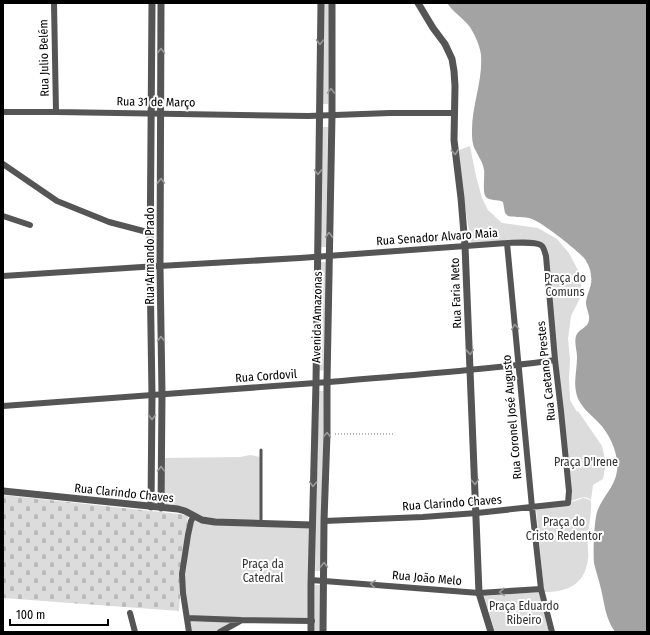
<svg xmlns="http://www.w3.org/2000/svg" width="650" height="635" font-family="'Fira Sans Condensed',sans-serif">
  <defs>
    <pattern id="cemetery-stones" width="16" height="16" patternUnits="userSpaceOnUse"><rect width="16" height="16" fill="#dcdcdc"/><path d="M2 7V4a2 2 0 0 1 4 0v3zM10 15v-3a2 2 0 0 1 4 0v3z" fill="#bbb"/></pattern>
  </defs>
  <rect width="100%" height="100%" fill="#fff"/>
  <path fill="#dcdcdc" d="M323,3H329L328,104H322Z
    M321,127H328L326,247H320Z
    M470,146L476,176L482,198L488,210L502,223L538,228L557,239L569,253L580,274L582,294L571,316L568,339L570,359L569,377L570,400L577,412L578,411L602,446L606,463L603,479L593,485L591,500C584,494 578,500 571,501L547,252L538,245L471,243L456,151Z
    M319,262H326L324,370L318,371Z
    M319,391H324L321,571H315Z
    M250,455L261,457V523L313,524L311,621L240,618L218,632H190L182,583L194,515L162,508V458L240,457Z
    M583,498L588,499L591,501C592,514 588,527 588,541C587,547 589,553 588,559C585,585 567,592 544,592L536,508L575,501Z
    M315,585H321L320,632H315Z
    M539,592L549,632H495L484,596Z"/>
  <path fill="url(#cemetery-stones)" d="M3,495L188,515L181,582L179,611L3,598Z"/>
  <path fill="#a3a3a3" d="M447,3H647V632H615C605,617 605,606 601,589C599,580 596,572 594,563C593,551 594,523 597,512C602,497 615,487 617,471C619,454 610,434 598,422C590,414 581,407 577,396C573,382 577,371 577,357C577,350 574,343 576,336C578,329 588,328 589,320C590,314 586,309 586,302C587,293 593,285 591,276C591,270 588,264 585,259C577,250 543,223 532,219C524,216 516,218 508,216L505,213L503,202C498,199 489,201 486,197C482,193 485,177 484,170C483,162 479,158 476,151C472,145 472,137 472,130C472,105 483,80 481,55C480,46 475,35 470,27C463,18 453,12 447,3Z"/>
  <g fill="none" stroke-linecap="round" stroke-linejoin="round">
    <path stroke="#777" stroke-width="1" stroke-dasharray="1 2" stroke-linecap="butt" d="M335,434H394"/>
    <path stroke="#555" stroke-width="3" d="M261,450V524"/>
    <path stroke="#555" stroke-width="6" d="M54,3L56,112
      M3,112H56L308,116L390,113H454
      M3,164L57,201L109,222L151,233
      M3,216L30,225
      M507,243L532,507L541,589L552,632
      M3,276L142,267L300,258L507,243C514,243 538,241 542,246C544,248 545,253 546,256L555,360L561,411L569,491L568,503L477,513L423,517L324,521
      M3,406C112,398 220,390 329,382C404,375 480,371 555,360
      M311,580L479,593L541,589
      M130,613L135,632
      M187,618L241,620L312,621
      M189,632L183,593L182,574L188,535L191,521L194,516
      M220,632L240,621"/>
    <path stroke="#555" stroke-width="7" d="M418,3L433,28L445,44L452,59L454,71L455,86L454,140L461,198L465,246L479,593L491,632
      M3,491L178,509L185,511L202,520L215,522L312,525
      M151,507L152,395L150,267L152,3
      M161,508L162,394L160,267L161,3
      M311,632V585L316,383L321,3
      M323,632L324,521L327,434V382L332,115V3"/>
  </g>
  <defs><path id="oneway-chevron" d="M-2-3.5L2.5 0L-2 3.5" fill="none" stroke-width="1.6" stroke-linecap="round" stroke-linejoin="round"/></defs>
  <g stroke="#999">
    <use href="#oneway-chevron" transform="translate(320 42) rotate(91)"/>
    <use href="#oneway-chevron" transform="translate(161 51) rotate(-90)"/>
    <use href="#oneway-chevron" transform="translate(331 91) rotate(-89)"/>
    <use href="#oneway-chevron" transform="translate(455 152) rotate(84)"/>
    <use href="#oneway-chevron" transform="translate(318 172) rotate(91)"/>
    <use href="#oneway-chevron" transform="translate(161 181) rotate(-90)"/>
    <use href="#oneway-chevron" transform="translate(329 235) rotate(-89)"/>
    <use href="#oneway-chevron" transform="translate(515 327) rotate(-96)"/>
    <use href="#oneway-chevron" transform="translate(161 339) rotate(-91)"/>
    <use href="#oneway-chevron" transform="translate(470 352) rotate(88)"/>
    <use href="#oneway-chevron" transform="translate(152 417) rotate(90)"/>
    <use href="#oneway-chevron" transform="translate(327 435) rotate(-89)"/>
    <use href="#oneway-chevron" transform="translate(161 469) rotate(-90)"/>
    <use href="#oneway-chevron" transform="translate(475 482) rotate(87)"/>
    <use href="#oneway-chevron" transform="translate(313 484) rotate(92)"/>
    <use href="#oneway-chevron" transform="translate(324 565) rotate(-90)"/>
    <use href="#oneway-chevron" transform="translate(373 584) rotate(-175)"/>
    <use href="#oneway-chevron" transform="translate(502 592) rotate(176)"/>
  </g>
  <g text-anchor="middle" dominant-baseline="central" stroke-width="4" stroke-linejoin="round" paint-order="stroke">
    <g font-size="12" fill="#000" stroke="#fff">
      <text transform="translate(44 58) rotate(-91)">Rua Julio Belém</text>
      <text transform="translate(156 102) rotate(1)">Rua 31 de Março</text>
      <text transform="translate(437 237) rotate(-4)">Rua Senador Alvaro Maia</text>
      <text transform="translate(150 256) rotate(-90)">Rua Armando Prado</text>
      <text transform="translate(456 293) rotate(-92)">Rua Faria Neto</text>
      <text transform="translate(317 317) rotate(-89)">Avenida Amazonas</text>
      <text transform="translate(546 371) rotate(-96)">Rua Caetano Prestes</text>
      <text transform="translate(266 376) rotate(-4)">Rua Cordovil</text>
      <text transform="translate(512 417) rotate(-95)">Rua Coronel José Augusto</text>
      <text transform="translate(124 493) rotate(6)">Rua Clarindo Chaves</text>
      <text transform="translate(452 503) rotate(-4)">Rua Clarindo Chaves</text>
      <text transform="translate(427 578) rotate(5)">Rua João Melo</text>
    </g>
    <g font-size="12" fill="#333" stroke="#fff">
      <text x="565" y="278">Praça do<tspan x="565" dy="14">Comuns</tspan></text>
      <text x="586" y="462">Praça D'Irene</text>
      <text x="564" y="522">Praça do<tspan x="564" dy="14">Cristo Redentor</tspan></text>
      <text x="263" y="564">Praça da<tspan x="263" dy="14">Catedral</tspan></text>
      <text x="524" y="606">Praça Eduardo<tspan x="524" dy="14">Ribeiro</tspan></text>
    </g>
  </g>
  <rect width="650" height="635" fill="none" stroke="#000000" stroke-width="8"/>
  <path d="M10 619v6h98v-6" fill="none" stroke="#000000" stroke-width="2"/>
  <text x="16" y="619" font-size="12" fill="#000000" stroke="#ffffff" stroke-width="3" paint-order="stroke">100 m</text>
</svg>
